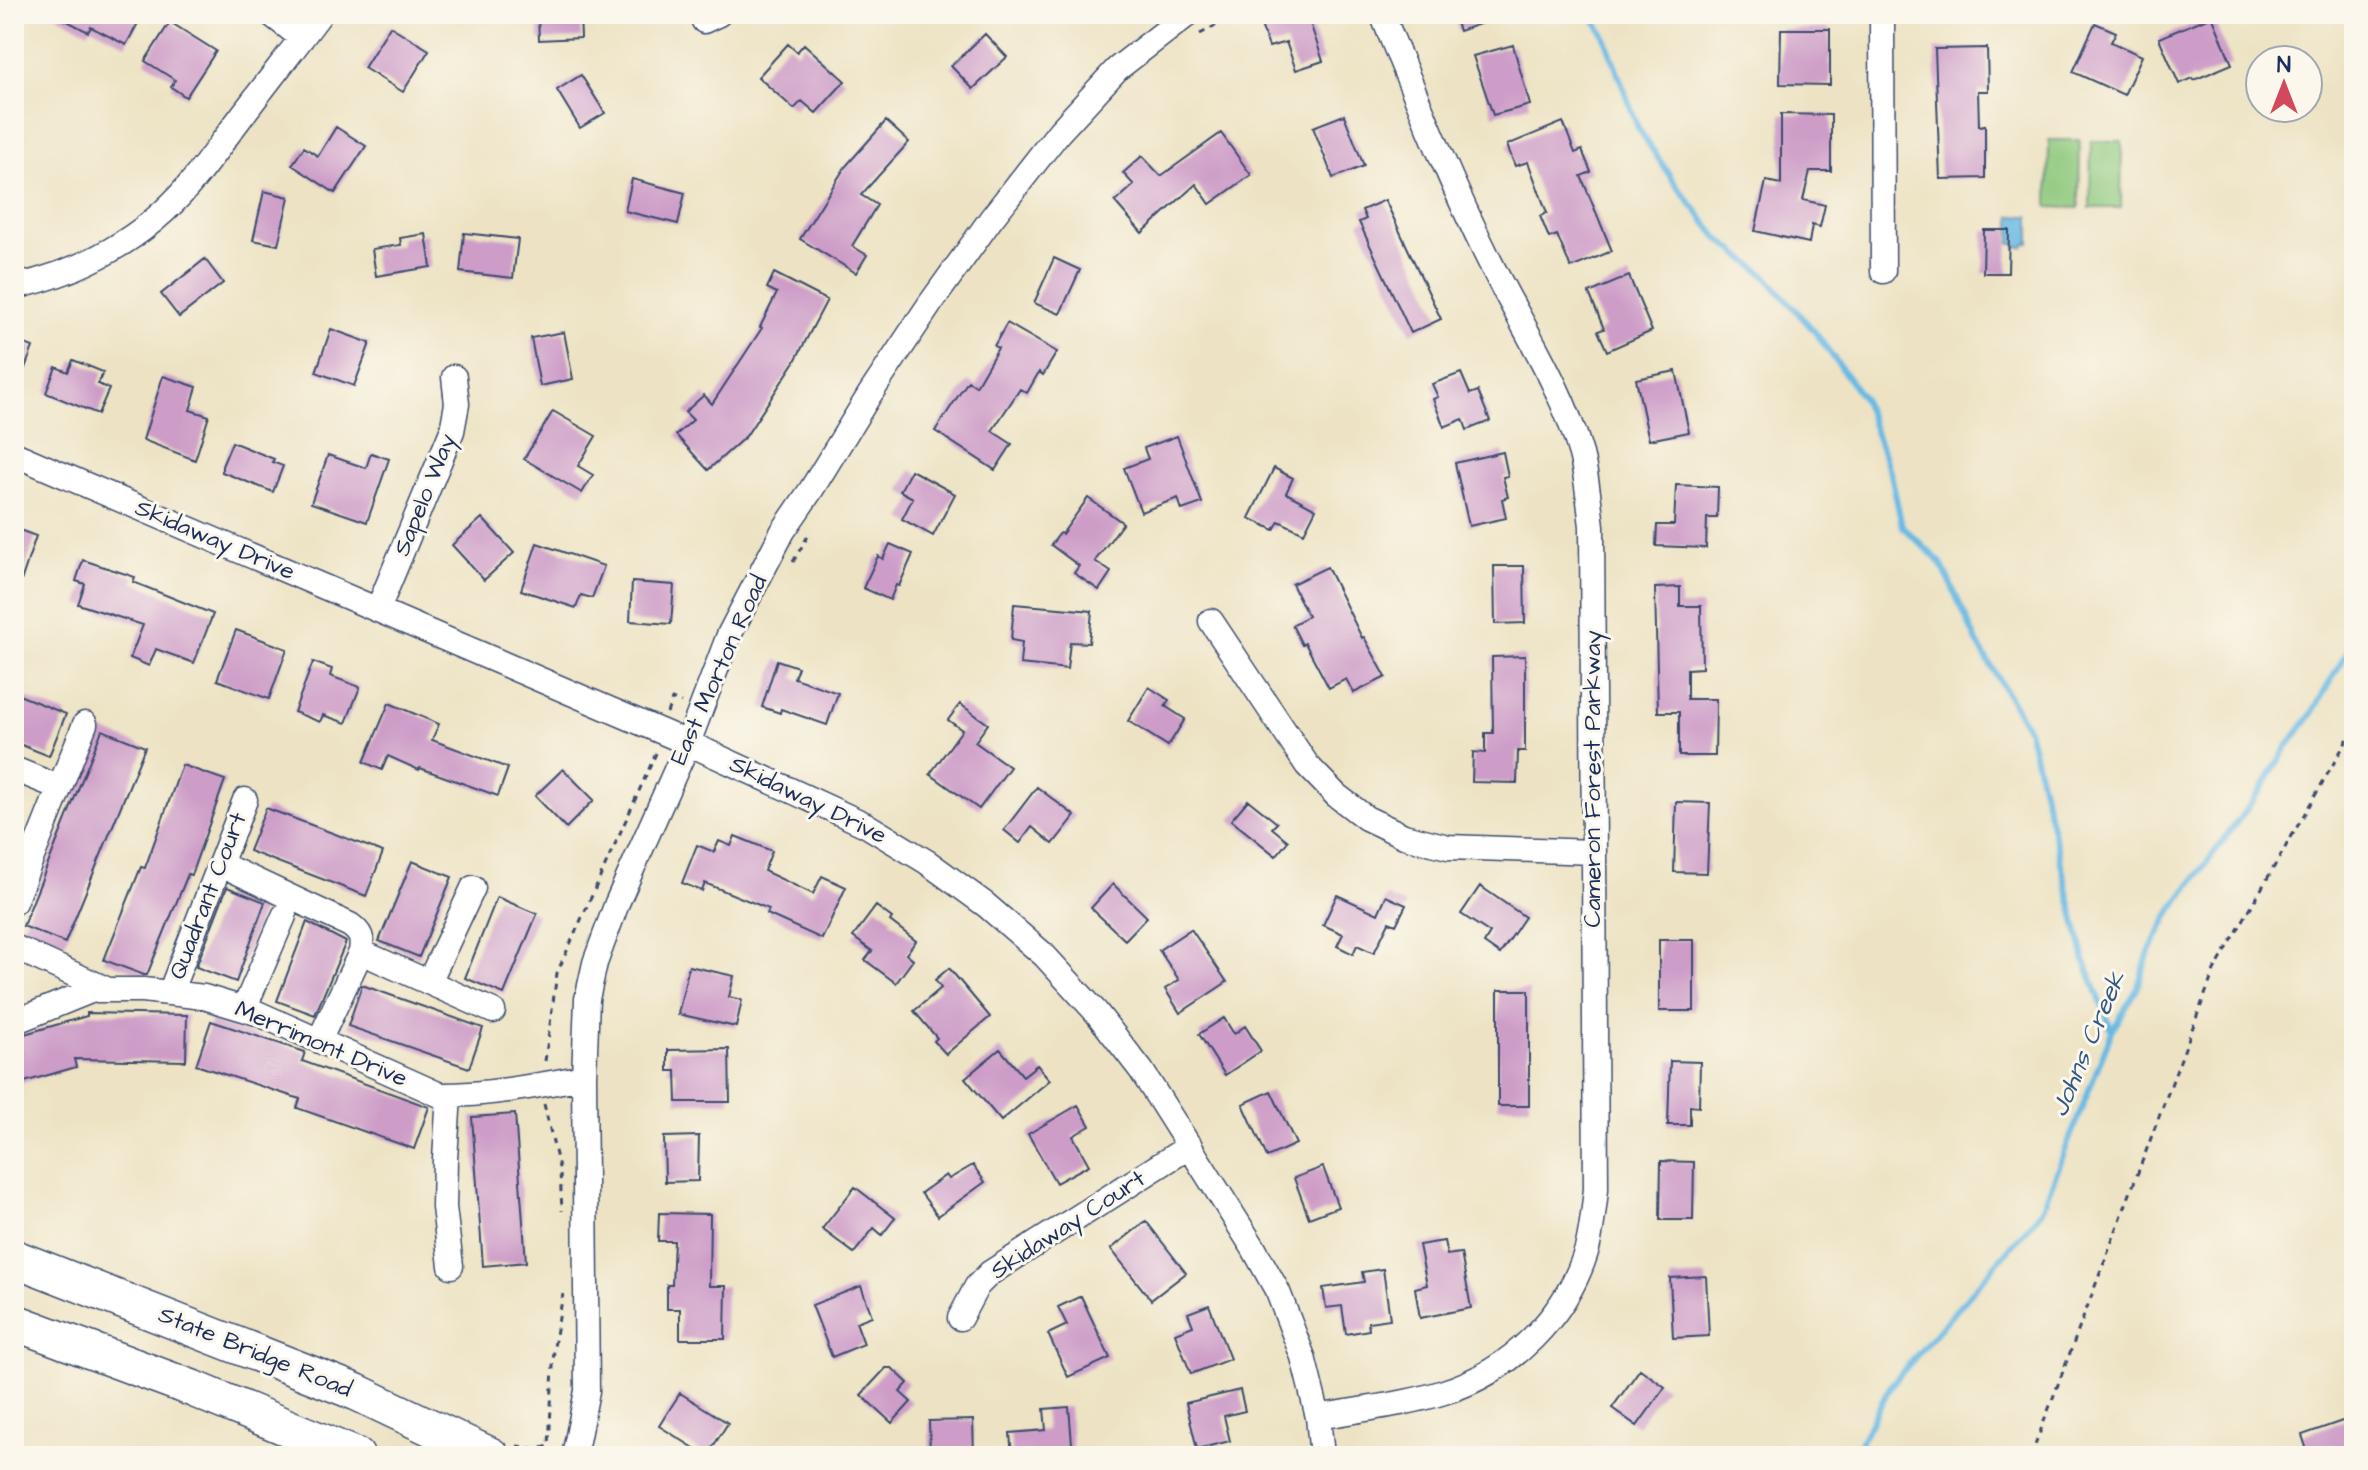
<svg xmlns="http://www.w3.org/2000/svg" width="2368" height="1470" font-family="'Architects Daughter',sans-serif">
  <rect width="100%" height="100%" fill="#fbf7ec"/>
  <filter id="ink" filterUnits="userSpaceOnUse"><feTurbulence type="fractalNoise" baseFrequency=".0125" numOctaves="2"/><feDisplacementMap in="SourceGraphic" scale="16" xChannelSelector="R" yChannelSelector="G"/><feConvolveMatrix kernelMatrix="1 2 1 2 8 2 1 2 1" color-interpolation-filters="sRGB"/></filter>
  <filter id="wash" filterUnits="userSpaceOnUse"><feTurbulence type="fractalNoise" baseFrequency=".006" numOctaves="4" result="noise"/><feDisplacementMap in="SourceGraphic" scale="32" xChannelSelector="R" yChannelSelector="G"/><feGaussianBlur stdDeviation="1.8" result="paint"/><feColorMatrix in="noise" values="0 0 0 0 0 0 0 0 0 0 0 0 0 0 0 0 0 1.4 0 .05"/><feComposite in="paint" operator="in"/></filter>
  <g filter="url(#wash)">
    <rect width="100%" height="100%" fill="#ede3c4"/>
    <path fill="#8fc97e" stroke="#557c6e" stroke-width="2" d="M2049,140H2080L2079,208L2048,207Z
      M2091,141H2122L2121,208H2090Z"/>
    <path fill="#69b9e4" stroke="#4274a1" stroke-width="2" d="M2011,216H2030V243L2025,244L2024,247H2016V244H2011Z"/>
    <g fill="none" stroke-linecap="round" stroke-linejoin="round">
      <path stroke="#69b9e4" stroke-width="6" d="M1591,14L1604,35L1638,128L1676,185L1718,238L1765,275L1815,332L1862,397L1891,474L1902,526L1941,563L1978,644L2028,729L2085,961L2112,1031
        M1853,1456L1891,1385L2041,1212L2112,1031L2137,989L2148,955L2171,911L2260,791L2286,749L2311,715L2354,640"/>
    </g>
    <g id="blocks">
      <path fill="#cd9dc8" d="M54,14H143L126,45L91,27L88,32Z
        M580,14L581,38L539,40L538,15Z
        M1293,14H1307L1323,61L1296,70L1286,42L1269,47L1261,25Z
        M1453,14H1499L1500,17L1459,31Z
        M2212,16L2232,64L2194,80L2193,78L2179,84L2159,38Z
        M170,22L216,51L186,97L171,87L175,80L145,61Z
        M2095,23L2116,32L2111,42L2142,56L2124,95L2073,72Z
        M390,26L429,50L403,92L364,68Z
        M1781,29H1830V85L1780,84Z
        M985,34L1007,57L973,89L951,66Z
        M788,44L797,52L804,44L845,81L816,113L802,101L794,109L758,77Z
        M1513,45L1530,105L1493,115L1473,56Z
        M1987,48L1988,91H1978L1979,126L1985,125V178L1940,179L1935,49Z
        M581,75L605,113L580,128L557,90Z
        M1781,114L1831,115V171H1810L1803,200L1825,205L1820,227L1812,225L1809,243L1755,231L1766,181L1781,184Z
        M1344,115L1364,166L1333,178L1313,127Z
        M886,121L909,142L861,195L877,205L852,246L867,255L856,273L800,239L845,167Z
        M1563,122L1575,153L1582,150L1591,172L1581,176L1612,251L1571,268L1557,235L1549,238L1540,216L1547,213L1528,162L1515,166L1507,145Z
        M336,127L366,146L335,193L292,165L304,147L318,156Z
        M1221,133L1251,175L1210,204L1196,184L1142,233L1115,202L1134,185L1123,173L1142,156L1161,176Z
        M632,179L685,193L678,224L625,211Z
        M264,191L289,197L278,245L253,240Z
        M1385,200L1441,319L1411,333L1359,222L1366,219L1362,210Z
        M1984,230H2009L2008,273H1983Z
        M464,233L518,239L513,278L460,272Z
        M426,234L431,267L376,276L372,249L401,245L400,238Z
        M1054,258L1080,270L1060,314L1034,303Z
        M205,259L223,283L179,317L161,294Z
        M774,273L827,300L794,363L746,436L708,470L676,435L693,420L685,412L704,395L712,404L762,328L760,327L777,293L767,288Z
        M1629,276L1652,331L1607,351L1598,331L1604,329L1589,293Z
        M1007,323L1057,352L1043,375L1039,372L1027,393L1020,389L992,431L1012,444L995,470L935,431L968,381L976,386L998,348L994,346Z
        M331,329L370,343L354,386L316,372Z
        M564,332L573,379L540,386L531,338Z
        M14,340L33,347L15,394L14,393Z
        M73,360L103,372L98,384L109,389L98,414L46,393L56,367L68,372Z
        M1676,371L1689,432L1649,440L1636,379Z
        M1461,373L1470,394L1478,391L1490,421L1467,430L1463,419L1444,427L1433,399L1438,397L1432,384Z
        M163,376L197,387L190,410L209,416L195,460L143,440Z
        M553,411L596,436L578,466L593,475L582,493L524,459Z
        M1177,436L1202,503L1182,510L1178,498L1141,512L1124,468L1148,459L1144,448Z
        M232,442L274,459L272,462L283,466L273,492L222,472V466Z
        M1503,452L1508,476L1503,477L1508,497L1502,499L1506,518L1469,526L1455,463Z
        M371,453L389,459L367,522L311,503L328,455L366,468Z
        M1274,468L1293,478L1286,493L1316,509L1304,533L1279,521L1274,530L1249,518Z
        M911,470L955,494L933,536L902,519L913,498L900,491Z
        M1676,485L1718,487L1717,518H1707L1706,548L1656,546L1657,525H1674Z
        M1088,498L1123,523L1095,561L1111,572L1099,590L1074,573L1079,566L1051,545L1060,533L1062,534Z
        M482,518L514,553L484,580L452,545Z
        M14,528L36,536L17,593L14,592Z
        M537,543L604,566L592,598L581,595L576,608L521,590Z
        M890,544L913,554L899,586L896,585L890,600L863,588L878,556L883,559Z
        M83,560L135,577L133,582L213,614L194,663L156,649L149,666L130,658L143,625L78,604L85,584L76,581Z
        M1494,566H1524L1525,623L1495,624Z
        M1327,567L1362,638L1364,637L1386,677L1354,693L1346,679L1329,688L1305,643L1302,645L1292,625L1308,616L1292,584Z
        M632,582L674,585L671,624L630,621Z
        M1680,587V606H1701L1702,668L1687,669V699H1716L1715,756H1679V712H1658L1655,588Z
        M1014,604L1092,611L1089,643L1070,642L1067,669L1020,664L1022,642L1011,640Z
        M236,630L287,649L269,699L217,680Z
        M1525,656V751H1518L1517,783L1472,782L1473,752L1485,753V733H1493L1492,657Z
        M777,660L798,667L794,678L838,693L827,725L781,709L780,713L762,707Z
        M313,662L332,669L330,676L360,687L346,723L323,715L320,722L294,712Z
        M1149,687L1169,700L1165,706L1185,719L1168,746L1128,721Z
        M14,693L66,714L49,756L14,742Z
        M389,703L439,724L432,740L508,768L498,796L420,768L419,770L388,756L382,770L364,762Z
        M960,704L988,724L975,742L1010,767L979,809L930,774L962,730L948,720Z
        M102,730L145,747L65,943L23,926Z
        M182,765L225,780L191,875L188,874L147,975H144L104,960L141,867L145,868Z
        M563,769L594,800L566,828L535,796Z
        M1037,787L1075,816L1053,844L1032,827L1020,843L1004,830Z
        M1248,800L1277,823L1272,828L1288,841L1276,856L1231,820Z
        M1676,802L1710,803L1707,873L1674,872Z
        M266,808L383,852L366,896L249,851Z
        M735,836L772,851L764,871L813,894L822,876L846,887L822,939L767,914L769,909L705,883L702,891L682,883L697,845L714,852L719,841L731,846Z
        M412,861L452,877L419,957L379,941Z
        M1113,884L1147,917L1125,940L1091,908Z
        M1480,886L1525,917L1500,954L1484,943L1490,933L1461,914Z
        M227,887L265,902L236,982L196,967Z
        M1337,895L1378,914L1386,896L1406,905L1396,925L1389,922L1374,953L1357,945L1353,954L1337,946L1343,934L1323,925Z
        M497,897L537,914L504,994L465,978Z
        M876,906L892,918L890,921L916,941L906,954L913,960L896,983L865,960L872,951L853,937Z
        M307,922L346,942L315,1015L277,1001Z
        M1191,929L1227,982L1180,1013L1165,989L1179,980L1159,950Z
        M1659,940H1694V1011H1659Z
        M689,966L734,976L729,997L742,1000L736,1027L678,1014Z
        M949,968L990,1017L946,1054L934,1041L937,1038L914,1011L941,988L935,980Z
        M362,985L483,1028L469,1068L348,1026Z
        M1498,990H1529V1106H1498Z
        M87,1013L187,1015L186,1061L74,1059L76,1067L14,1085V1037L87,1016Z
        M1224,1018L1234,1034L1245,1026L1261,1051L1225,1075L1199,1034Z
        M211,1021L305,1052L302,1061L429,1107L414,1149L297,1108L300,1099L196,1065Z
        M729,1049L730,1102H677L676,1071H668V1050Z
        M1000,1049L1023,1076L1037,1065L1050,1080L1001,1121L965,1078Z
        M1670,1061L1700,1062L1699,1107L1690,1106V1125H1668Z
        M1271,1091L1296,1144L1267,1157L1243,1104Z
        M1078,1105L1090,1126L1073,1136L1089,1165L1056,1183L1028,1134Z
        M515,1114L526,1262L483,1266L472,1117Z
        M699,1136L698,1181L665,1182L664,1137Z
        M1661,1161L1694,1162L1693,1220H1660Z
        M973,1165L985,1182L938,1216L921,1193L946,1175L949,1179Z
        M1323,1167L1338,1207L1309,1218L1294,1178Z
        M855,1187L895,1218L882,1235L874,1228L854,1253L822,1229Z
        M659,1213L710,1214L709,1286H726L725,1339H680V1309H667V1285H672L674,1241H658Z
        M1146,1221L1186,1273L1151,1300L1111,1249Z
        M1444,1241L1447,1255L1461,1253L1471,1308L1420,1318L1415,1288L1427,1285L1419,1245Z
        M1383,1269L1390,1319L1368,1322L1369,1330L1346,1334L1342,1306L1326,1308L1323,1288L1364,1282L1362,1272Z
        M1706,1276L1709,1336L1673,1338L1670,1278Z
        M861,1286L872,1316L856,1322L864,1344L832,1357L812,1305Z
        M1081,1296L1110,1358L1068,1377L1048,1334L1067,1325L1058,1307Z
        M1209,1305L1230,1359L1191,1374L1175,1333L1193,1326L1188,1313Z
        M886,1368H892L908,1383L900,1392L911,1402L892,1423L861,1395Z
        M1640,1369L1665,1387L1637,1426L1612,1408Z
        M1240,1390L1245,1411L1224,1416L1230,1441L1197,1449L1186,1403Z
        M680,1393L728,1423L707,1456L659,1426Z
        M1069,1407L1073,1456H1012L1010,1433L1046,1430L1044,1409Z
        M2354,1417V1456H2309L2302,1435Z
        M973,1420L974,1456H930L929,1421Z"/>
    </g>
  </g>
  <g filter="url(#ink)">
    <use href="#blocks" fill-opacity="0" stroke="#3a4a6d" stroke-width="2"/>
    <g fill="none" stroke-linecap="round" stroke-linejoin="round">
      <g stroke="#3a4a6d" stroke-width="27">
        <path id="minor" d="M271,14L302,38
          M1882,14L1883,271
          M704,21L719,14
          M14,287C82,272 145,238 190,184C207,164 222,142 238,121C265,85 293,50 320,14
          M14,454L688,743L866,825L927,862L986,905L1044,955L1096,1012L1141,1070L1253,1247L1278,1292L1303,1357L1318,1417L1322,1456
          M378,609L452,431L457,404L454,377
          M1211,621L1307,765L1336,795L1366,818L1404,836L1448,847L1594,852
          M14,769L58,787
          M220,864L350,925C361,933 363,938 361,952L319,1041
          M14,902L85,724
          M14,947L108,990
          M361,952L493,1011
          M429,982L473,888
          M170,993L245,800
          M244,1009L284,916
          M14,1022L93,990H143L204,997L257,1013L440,1095C489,1095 536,1086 584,1077
          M449,1095L445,1159L444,1207L451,1266
          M960,1318L977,1286L990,1273L1190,1146
          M1318,1417C1360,1409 1404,1405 1444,1392C1510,1372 1567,1316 1587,1249C1592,1229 1594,1209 1596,1189L1592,526C1589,502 1587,477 1581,454C1562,387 1523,328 1492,266C1451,184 1417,99 1382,14
          M574,1456L587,1391L584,1077L587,999L595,963L617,903L688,743L729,635L783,531L811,490L870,394L930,304L991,219L1059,132L1117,69L1188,14"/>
      </g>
      <g stroke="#3a4a6d" stroke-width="39">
        <path id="highway" d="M14,1258L356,1392L491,1456
          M14,1322L194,1389L356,1456"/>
      </g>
      <path stroke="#3a4a6d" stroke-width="3" stroke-dasharray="6 6" stroke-linecap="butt" d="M1200,34L1238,14
        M793,562L809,534
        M667,713L672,699L681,703
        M545,1061L557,973L657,751
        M544,1104L560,1172L562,1211
        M517,1446L538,1449L551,1456
        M534,1456L538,1449L549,1446L554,1347L563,1294
        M2031,1456L2214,971L2354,728"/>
      <use href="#minor" stroke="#fff" stroke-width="24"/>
      <use href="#highway" stroke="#fff" stroke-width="36"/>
    </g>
  </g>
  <g text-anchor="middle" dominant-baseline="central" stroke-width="6" stroke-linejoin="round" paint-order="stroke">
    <g font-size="24" fill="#1b2f5e" stroke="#fbf7ec">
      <text transform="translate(425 495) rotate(-68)">Sapelo Way</text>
      <text transform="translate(215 540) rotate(23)">Skidaway Drive</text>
      <text transform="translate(719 670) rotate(-66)">East Morton Road</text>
      <text transform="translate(1593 779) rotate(-90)">Cameron Forest Parkway</text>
      <text transform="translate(808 800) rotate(26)">Skidaway Drive</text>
      <text transform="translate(208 896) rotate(-69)">Quadrant Court</text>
      <text transform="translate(321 1044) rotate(23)">Merrimont Drive</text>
      <text transform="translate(1068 1225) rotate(-33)">Skidaway Court</text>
      <text transform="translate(255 1352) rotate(22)">State Bridge Road</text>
    </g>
    <g font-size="26" font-style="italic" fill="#325886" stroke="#fbf7ec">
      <text transform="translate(2088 1044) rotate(-67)">Johns Creek</text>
    </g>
  </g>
  <rect width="2368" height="1470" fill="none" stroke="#fbf7ec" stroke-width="48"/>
  <g transform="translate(2284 84)"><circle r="38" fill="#fbf7ec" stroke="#a1a7b3" stroke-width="2"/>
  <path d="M0-6L14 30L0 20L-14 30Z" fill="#d1495b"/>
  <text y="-12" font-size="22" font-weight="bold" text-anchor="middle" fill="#1b2f5e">N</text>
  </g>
</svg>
